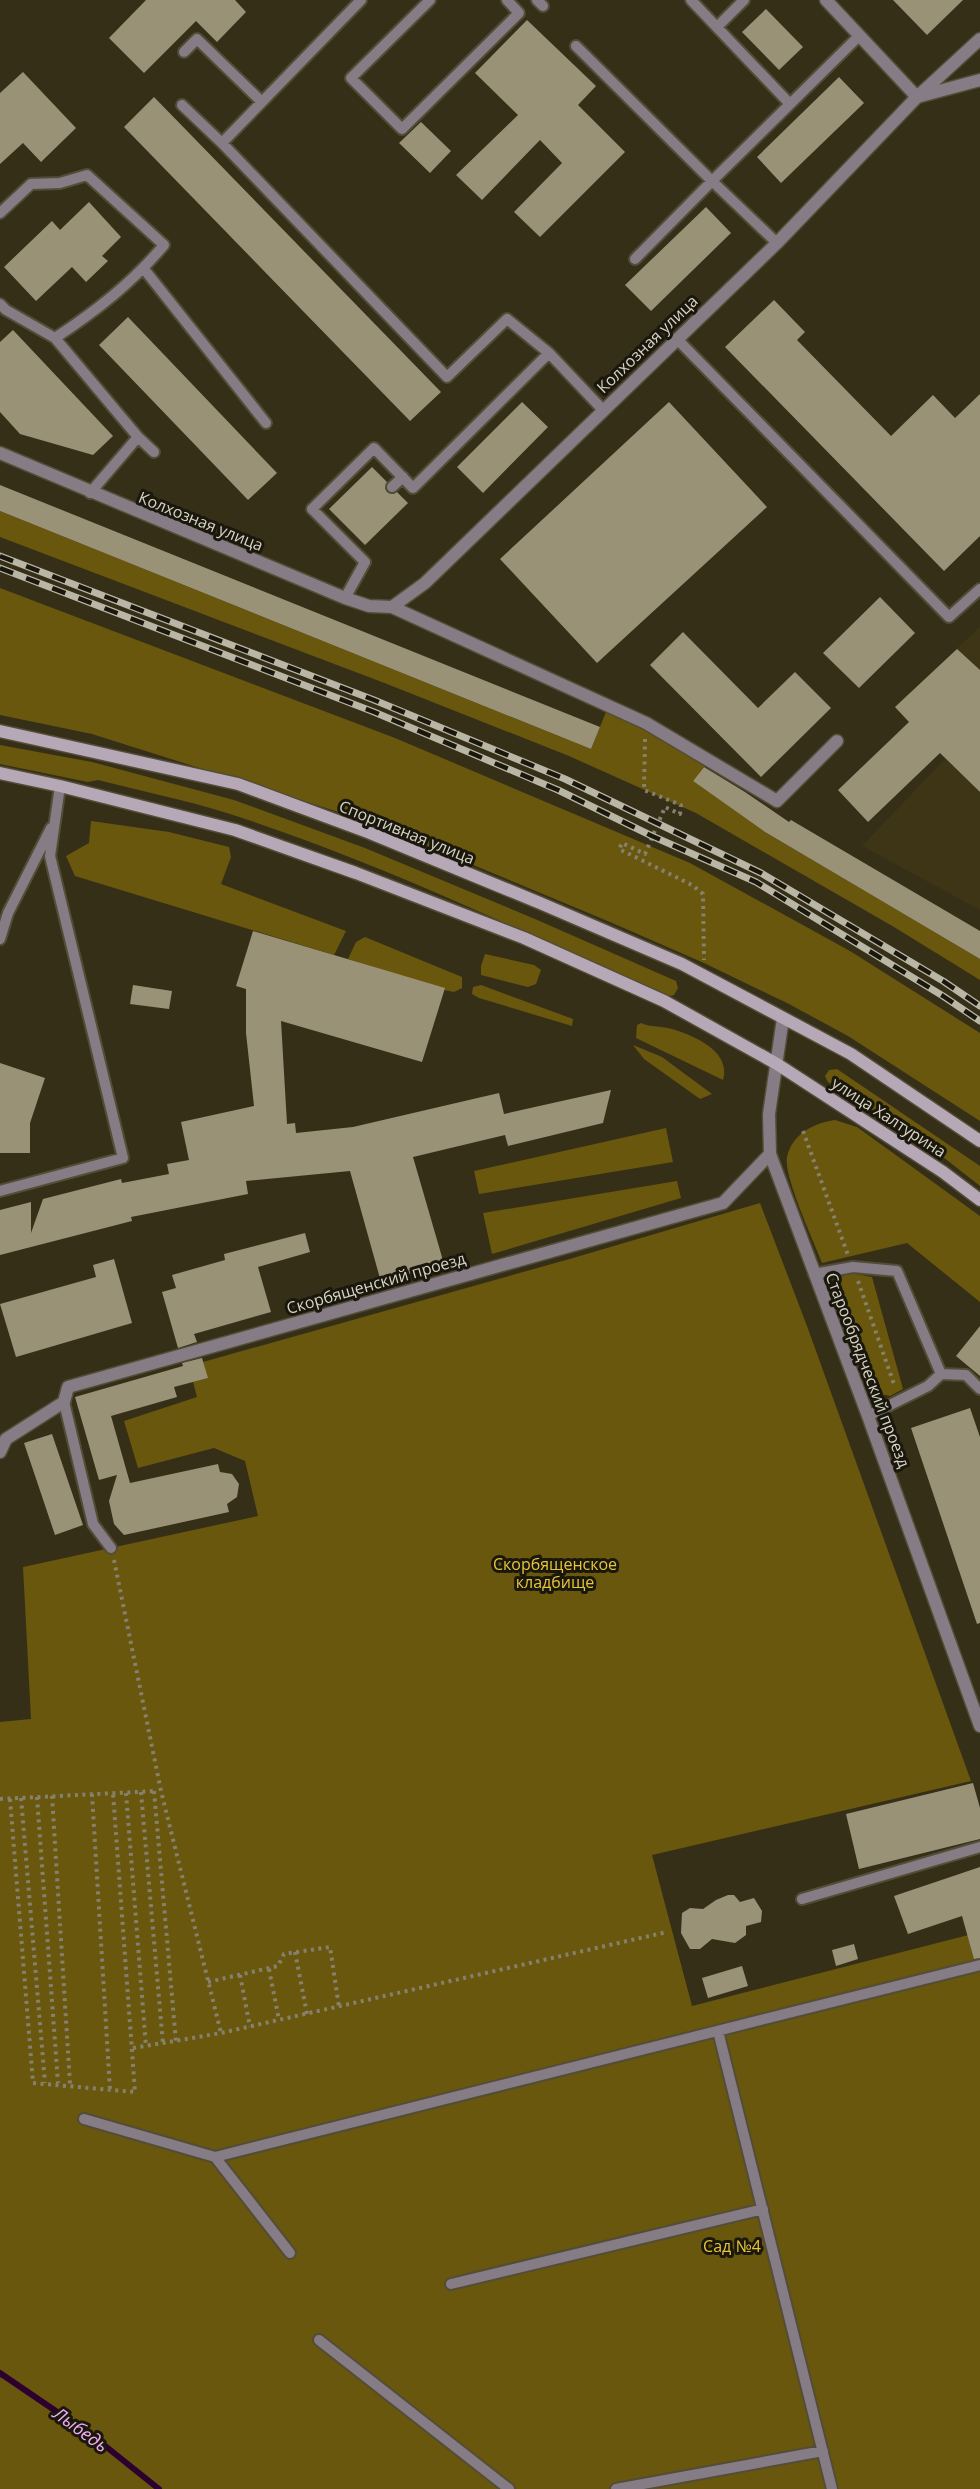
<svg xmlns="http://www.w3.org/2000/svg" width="980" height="2489" font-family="'Open Sans',sans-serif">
  <rect width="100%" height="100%" fill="#362f18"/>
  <path fill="#3e3516" d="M980,627V910L862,846L945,759L895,707Z"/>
  <path fill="#68570d" d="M0,511L591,749L606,712L678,744L706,764L693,781L765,832L980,959V980L894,927L696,813L569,756L387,684L0,537Z
    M0,588L395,738L690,863L850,951L980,1033V1121L848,1036L789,1004L704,963L610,922L370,822L92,734L0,715Z
    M0,745L92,762L234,800L365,848L535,919L676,981L678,988L674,995L665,997C525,932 377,861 230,814C186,800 141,791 98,780L88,782L0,764Z
    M91,821L169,832L229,847L231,857L221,884L346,931L334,955L75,876L66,856L89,843Z
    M365,937L462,977V988L454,992L444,990L348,959L356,942Z
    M485,954L534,965L541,970L536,984L528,987L481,975V966Z
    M481,985L573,1019L572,1026L479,998L472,994L473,987Z
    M641,1023C649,1027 659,1026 668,1028C692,1034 732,1051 723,1080L636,1038L637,1025Z
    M633,1045L662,1057L712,1094L700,1099L644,1059Z
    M837,1069L980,1166V1186L943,1157L828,1082L825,1076L829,1070Z
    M835,1120L857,1127L980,1216V1302L907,1243L822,1263C814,1242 783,1175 787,1157C792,1134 814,1123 835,1120Z
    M666,1128L673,1162L479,1194L474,1171Z
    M677,1181L681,1198L492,1254L483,1213Z
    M760,1203L807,1326L971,1781L652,1855L692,2006L980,1932V2489H0V2379L2,2374L0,2373V1722L31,1719L23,1567L258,1516L245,1461L214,1448L138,1468L124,1421L197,1397L193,1382L207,1378L203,1362L573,1258Z
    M850,1273L872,1277L903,1389L890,1396L871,1392L831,1287L835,1279Z"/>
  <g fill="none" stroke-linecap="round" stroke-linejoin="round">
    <path stroke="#2c002f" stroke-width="6" d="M0,2373L94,2437L159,2489"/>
  </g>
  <path fill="#999277" d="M146,0H235L246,12L217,42L196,21L144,73L109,38Z
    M893,0H963L927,35Z
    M766,9L803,47L779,70L742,32Z
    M527,20L596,86L578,105L625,152L540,237L514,212L562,163L540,140L482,200L456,175L518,115L475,73Z
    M23,72L76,128L41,162L23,143L0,164V93Z
    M839,77L864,103L781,183L757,157Z
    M154,97L441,392L410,421L124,127Z
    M421,122L451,151L430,173L399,143Z
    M89,202L121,237L102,256L108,261L86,282L72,267L36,301L4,267L52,221L60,230Z
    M706,207L731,233L651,311L625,285Z
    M774,300L805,332L797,340L891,436L933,395L955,418L980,394V536L944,571L725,347Z
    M128,317L277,473L248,500L99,345Z
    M13,330L113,436L93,455L20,434L0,412V342Z
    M522,402L548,427L483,493L457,467Z
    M669,402L767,507L597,663L500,559Z
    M372,467L387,482L385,488L387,492L393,494L397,492L408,503L365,545L329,509Z
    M0,485L600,727L591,749L0,511Z
    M880,597L915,633L859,688L823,653Z
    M683,632L758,708L795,672L831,708L761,777L650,665Z
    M957,649L980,670V792L940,753L868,822L838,790L909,722L895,707Z
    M704,767L745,792L789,822L791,820L980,931V959L765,832L693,781Z
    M253,931L445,988L422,1062L281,1021L287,1124L295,1123L296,1133L353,1127L499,1093L504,1114L611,1090L603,1123L508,1146L505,1135L413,1157L444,1264L381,1282L350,1171L246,1181L248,1194L131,1217L132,1221L0,1255V1210L31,1202V1233L43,1199L121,1179L122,1183L169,1174L167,1164L189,1160L181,1122L254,1106L246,1033V989L236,986Z
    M133,985L172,991L169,1009L130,1004Z
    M0,1063L45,1078L30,1123V1153H0Z
    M305,1233L310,1252L258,1267L271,1312L194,1334L197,1342L178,1348L162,1292L176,1288L172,1275L225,1260L224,1254Z
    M114,1259L132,1323L16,1357L0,1304L96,1277L93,1265Z
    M980,1326V1376L956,1356Z
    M202,1358L208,1378L174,1387L177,1397L111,1416L130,1483L218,1464L220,1472L232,1474L239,1484L237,1497L227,1504L229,1512L124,1535L114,1524L109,1501L117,1475L99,1480L75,1397L183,1366L182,1363Z
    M970,1408L980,1437V1623L977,1624L911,1428Z
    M52,1434L83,1525L55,1535L24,1443Z
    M973,1783L980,1808V1839L859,1869L846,1814Z
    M980,1867V1958L974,1959L962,1916L908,1934L894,1896Z
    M728,1895H734L740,1902L754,1898L762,1911L761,1922L746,1926V1935L735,1943L712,1939L700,1949H690L681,1933L682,1913L690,1908L703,1909L716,1900Z
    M854,1944L858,1959L836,1966L832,1950Z
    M742,1966L748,1986L708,1998L702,1978Z"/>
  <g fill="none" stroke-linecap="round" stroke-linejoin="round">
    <g stroke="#534d37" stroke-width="14">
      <path id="service" d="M430,0L351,78L402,129L519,13L507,0
        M537,0L543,6
        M691,0L790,104
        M717,27L744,0
        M576,46L712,181L859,36
        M184,52L197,39L262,102
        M182,105L222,143L447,377L507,319L549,353L603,410
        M222,143L361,0
        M0,213L31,184L60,183L87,175L164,245C132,283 96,311 55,338L6,310L0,304
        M635,259L712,181L777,243
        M144,269L266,423
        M55,338L138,437L90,493
        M677,339L949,617L980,589
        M138,437L154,452
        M392,487L403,477
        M345,598L365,562L312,509L374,448L413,488L549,353
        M0,939L8,913L51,828
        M0,1191L123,1158L50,856L60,786
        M814,1274L853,1267L897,1271L941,1374L966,1375L980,1389
        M64,1402L93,1524L111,1548
        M868,1416L928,1386L941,1374
        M802,1899L980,1847
        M718,2031L832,2489
        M84,2119L215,2157L980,1965
        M215,2157L290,2253
        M451,2284L763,2209
        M319,2340L509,2489
        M616,2489L823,2451"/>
    </g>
    <g stroke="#534d37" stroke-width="15">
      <path id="minor" d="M0,453L345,598L369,606L392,607L646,723L777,801L837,741
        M392,607L425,583L777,243L917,97L980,39
        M0,1452L6,1439L64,1402L68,1387L723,1203L770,1154"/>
    </g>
    <g stroke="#534d37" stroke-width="15">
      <path id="tertiary" d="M826,0L917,97L980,80
        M783,1018L769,1114L770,1154L868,1416L980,1726"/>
    </g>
    <g stroke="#534d37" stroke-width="15">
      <path id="secondary" d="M0,731L238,784L370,833L540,903L682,964L851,1054L980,1141
        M0,773L60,786L235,830L356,873L524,938L664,1001L777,1064L943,1172L980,1200"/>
    </g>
    <path stroke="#86816e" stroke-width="4" stroke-dasharray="3 4.5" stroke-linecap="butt" d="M645,739L644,790L681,805L680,814L665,807L645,854L622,843L619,849L692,885L703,894L704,960
      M803,1131L848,1255
      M858,1281L895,1387
      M114,1560L161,1791L221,2033
      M154,1791L176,2042
      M141,1792L163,2044
      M126,1793L146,2047
      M92,1794L110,2090
      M52,1796L70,2084
      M37,1797L58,2083
      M21,1798L45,2083
      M0,1799L155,1791
      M10,1799L33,2083L135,2092L113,1793
      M295,1952L307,2014
      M269,1969L279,2020
      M240,1975L250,2027
      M208,1982L278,1966L284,1954L330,1947L339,2007
      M133,2048L221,2033L667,1932"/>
    <use href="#service" stroke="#857c85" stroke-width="10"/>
    <use href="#minor" stroke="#857c85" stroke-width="12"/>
    <use href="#tertiary" stroke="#857c85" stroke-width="12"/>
    <use href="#secondary" stroke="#b6a8b6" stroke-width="12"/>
    <g stroke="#bab6a6" stroke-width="7">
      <path id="rail" d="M0,556L374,700L565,779L761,873L943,981L980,1006
        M0,568L374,712L558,790L652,836L756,882L943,996L980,1021"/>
    </g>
    <use href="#rail" stroke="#1a170d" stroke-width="4.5" stroke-dasharray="14" stroke-linecap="butt"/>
  </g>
  <g text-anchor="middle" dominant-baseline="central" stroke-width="6" stroke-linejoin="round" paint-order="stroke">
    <g font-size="16" fill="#d7d3c5" stroke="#1a170d">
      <text transform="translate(647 344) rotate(-44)">Колхозная улица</text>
      <text transform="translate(201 521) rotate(22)">Колхозная улица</text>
      <text transform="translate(407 832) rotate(22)">Спортивная улица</text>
      <text transform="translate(889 1117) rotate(33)">улица Халтурина</text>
      <text transform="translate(376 1283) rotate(-16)">Скорбященский проезд</text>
      <text transform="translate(868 1370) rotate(69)">Старообрядческий проезд</text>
    </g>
    <g font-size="16" fill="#e8c537" stroke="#1a170d">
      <text x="555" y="1564">Скорбященское<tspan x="555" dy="18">кладбище</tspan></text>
      <text x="732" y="2246">Сад №4</text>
    </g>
    <g font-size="18" font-style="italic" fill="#f2acf5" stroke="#1a170d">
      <text transform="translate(81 2429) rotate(36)">Лыбедь</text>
    </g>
  </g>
</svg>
